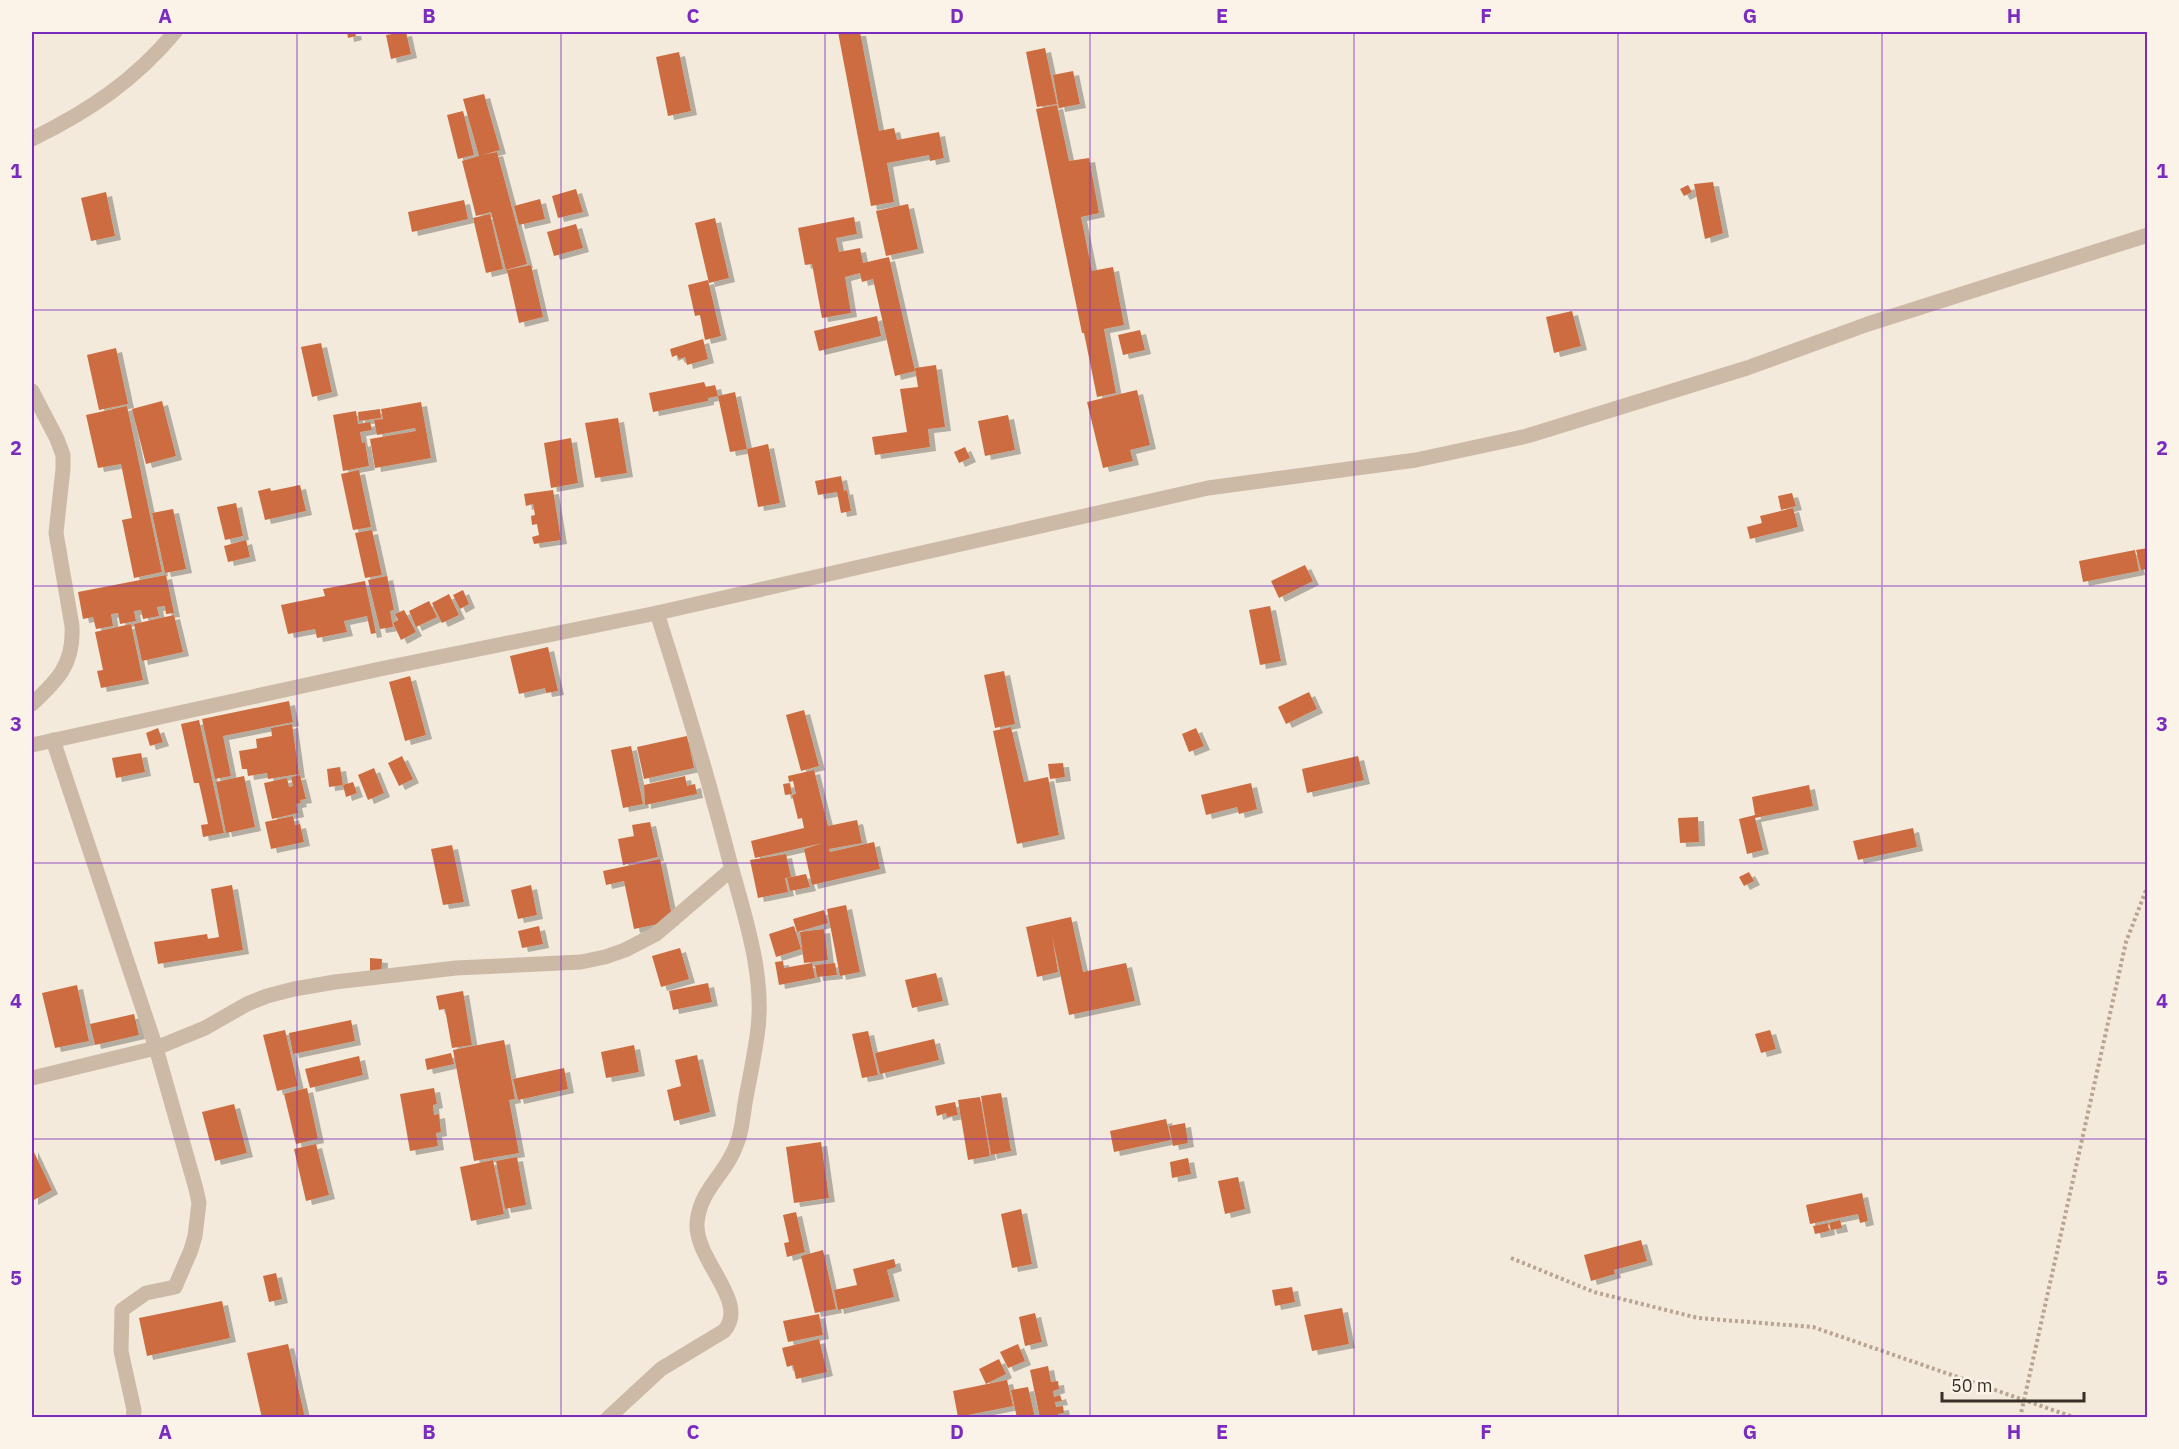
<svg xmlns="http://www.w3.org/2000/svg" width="2179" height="1449" font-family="'IBM Plex Sans',sans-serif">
  <defs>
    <filter id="shadow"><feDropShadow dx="6" dy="4" stdDeviation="0" flood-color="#0004"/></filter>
  </defs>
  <rect width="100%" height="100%" fill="#f3eadb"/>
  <path fill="#cd6c40" filter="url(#shadow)" d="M347,32H355L356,36L348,38Z
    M406,32L411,54L391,59L386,35Z
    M838,32H860L879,131L894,128L897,140L939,132L944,158L930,161L929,155L887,163L894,202L871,206Z
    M1045,48L1057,104L1037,107L1026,52Z
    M679,52L691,111L668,116L656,57Z
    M1073,71L1080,104L1059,108L1053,75Z
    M484,94L500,150L482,155L497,152L527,264L506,270L491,212L476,216L462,161L479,156L463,99Z
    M1057,105L1069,161L1089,158L1099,213L1081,217L1092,271L1113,267L1124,325L1104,329L1116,393L1097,397L1084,333H1082L1036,109Z
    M463,111L474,155L458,159L447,115Z
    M1713,182L1723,233L1705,239L1694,184Z
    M1688,185L1692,192L1684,196L1680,189Z
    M576,189L583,212L558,218L552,196Z
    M106,192L115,236L91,241L81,198Z
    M540,199L545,219L519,225L514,206Z
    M464,200L468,219L412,232L408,212Z
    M908,204L918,249L886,256L876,211Z
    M490,214L503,269L486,273L473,218Z
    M854,217L857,234L836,238L839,252L860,248L863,263L889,257L915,371L895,376L873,279L862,282L860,273L845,277L851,313L822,318L812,264L805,265L798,228Z
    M715,218L729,278L709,283L695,223Z
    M576,224L583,248L554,256L547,232Z
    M531,265L543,317L519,323L507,270Z
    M708,280L721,336L705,340L700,315L695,316L688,285Z
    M1572,311L1581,346L1554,353L1546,317Z
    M877,316L881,336L819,351L814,331Z
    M1140,330L1145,350L1123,355L1118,335Z
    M703,339L708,359L687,365L685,357L679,359L677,355L672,357L670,349Z
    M321,343L332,392L312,397L301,347Z
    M116,348L128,404L99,410L87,355Z
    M936,365L945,427L928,429L930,447L875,455L872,437L907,432L900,389L918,387L915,368Z
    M704,382L706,387L715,385L718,396L708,398V401L653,412L649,393Z
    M1137,390L1150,445L1130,450L1133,461L1103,468L1087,402Z
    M735,392L747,449L730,452L718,396Z
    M162,401L176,456L146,464L132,409Z
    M421,402L431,458L375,468L370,439L416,431L415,428L377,435L374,420L383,419L381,409Z
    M127,406L162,572L134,578L122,520L132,518L121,464L98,468L86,415Z
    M380,409L381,418L359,421L358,412Z
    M356,411L358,424L370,422L372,430L360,432L362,443L365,442L369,466L343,471L333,415Z
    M1008,415L1015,450L985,456L978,421Z
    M618,418L627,473L595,478L585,423Z
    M571,438L578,483L551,488L544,443Z
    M768,444L780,503L758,507L747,449Z
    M965,447L970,458L959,463L954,452Z
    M359,470L371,527L353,530L341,474Z
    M841,476L844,491L847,490L851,511L841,513L837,492L818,495L815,481Z
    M300,485L306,511L265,520L258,491L270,488L271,491Z
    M553,490L561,540L534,544L532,537L539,535L537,524L532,525L531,516L535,515L533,504L526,506L524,494Z
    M1792,493L1796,506L1781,510L1778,496Z
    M236,503L243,536L225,540L217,507Z
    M1793,508L1798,527L1750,539L1747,527L1762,523L1760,516Z
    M173,509L186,569L165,573L152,513Z
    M372,530L382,575L365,578L355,533Z
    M246,540L250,557L228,562L224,546Z
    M2148,548V569L2141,570L2136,550Z
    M2135,550L2139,571L2083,582L2079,561Z
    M1305,565L1313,581L1279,598L1271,581Z
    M166,575L174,613L166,614L165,606L157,607L159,616L143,619L141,610L134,611L136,621L120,624L118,613L111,614L113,626L96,629L93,617L83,619L78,592Z
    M387,576L394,610L390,611L393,627L380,629L368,580Z
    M365,581L376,633L371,634L367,616L344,621L347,632L317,638L315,629L288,634L281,605L325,596L323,589Z
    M463,590L469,604L460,609L453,595Z
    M449,594L459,615L442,623L432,603Z
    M429,601L437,617L416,627L409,611Z
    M1270,606L1281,661L1260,665L1249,610Z
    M404,610L416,632L401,640L393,623L398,620L395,614Z
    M174,615L183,652L142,661L134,624Z
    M131,624L143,680L101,688L97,671L103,670L95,632Z
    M548,647L558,691L546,693L545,688L519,694L510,656Z
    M1004,671L1015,724L995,728L984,675Z
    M410,676L426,735L405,741L389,682Z
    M1309,692L1317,709L1286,724L1278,707Z
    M289,701L293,722L223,736L231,776L215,779L202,719Z
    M804,710L819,766L801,771L786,715Z
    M199,720L224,833L203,837L201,825L208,824L199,783H194L181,724Z
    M292,724L299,774L268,779L267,773L248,776L247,769H242L239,751L257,748L256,739L272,736L271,728Z
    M1011,727L1024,782L1048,777L1059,835L1017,844L993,731Z
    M158,728L163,742L150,746L146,733Z
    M1196,728L1204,746L1189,752L1182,734Z
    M687,736L694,768L644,779L637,747Z
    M631,746L643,804L623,808L611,750Z
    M141,753L145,772L116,778L112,758Z
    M402,756L413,779L399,786L388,763Z
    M1358,756L1364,780L1307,793L1302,769Z
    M1063,763L1065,777L1050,779L1048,764Z
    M340,767L343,785L329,787L327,769Z
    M374,768L384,793L368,800L358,775Z
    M814,770L828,826L857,820L862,843L829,849L830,852L874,842L880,869L812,885L804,849L823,843L755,858L751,841L804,828L802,818L798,819L792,795L796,794L793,781L789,782L788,776Z
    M300,775L306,799L300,800L301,803L296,804L298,813L272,819L264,783L287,778L289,787L293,786L291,777Z
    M244,776L255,827L226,833L216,782Z
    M685,776L687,786L695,784L697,794L645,805L644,785Z
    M353,782L357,793L346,797L343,785Z
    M790,783L792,794L785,795L783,784Z
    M1251,783L1257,809L1239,814L1237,807L1206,815L1201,795Z
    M1809,785L1813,806L1755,818L1763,850L1747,854L1739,819L1755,815L1752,797Z
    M293,816L295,825L300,824L304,842L271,849L265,822Z
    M1698,817L1699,842L1680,843L1678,818Z
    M650,822L658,857L623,865L618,839L634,836L632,825Z
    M1913,828L1917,847L1858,860L1853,841Z
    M452,845L464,902L443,905L431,849Z
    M786,854L791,877L785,878L788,892L758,898L750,860Z
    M660,859L673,921L634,929L624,881L606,885L603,871Z
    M1749,872L1754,881L1744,886L1739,877Z
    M806,874L810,887L790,891L787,878Z
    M232,885L243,950L158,964L154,942L207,934L208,939L219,937L211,889Z
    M531,885L537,915L518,919L511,890Z
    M846,905L860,972L840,976L827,909Z
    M824,910L828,923L797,932L793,919Z
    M1071,917L1083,972L1126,963L1135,1001L1069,1015L1052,936L1058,972L1037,977L1026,927Z
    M539,926L543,944L522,948L518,931Z
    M794,926L801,949L776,957L769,934Z
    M824,929L828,960L804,963L800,932Z
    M680,948L689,979L661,987L652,956Z
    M370,958L382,959L381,977L370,976Z
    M783,961L784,968L812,963L815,978L779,985L775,962Z
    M835,963L837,975L817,977L815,965Z
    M936,973L943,1001L912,1008L905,980Z
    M708,983L712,1002L673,1010L669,991Z
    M77,985L89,1041L55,1048L42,993Z
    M463,991L472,1045L452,1048L445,1009L439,1010L436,996Z
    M134,1014L139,1035L95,1045L90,1024Z
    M351,1020L355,1041L293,1054L289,1033Z
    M285,1030L298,1086L277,1091L263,1035Z
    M1770,1030L1776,1049L1761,1053L1755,1034Z
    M868,1031L878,1075L862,1078L852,1034Z
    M934,1039L939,1060L880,1074L875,1053Z
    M504,1040L515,1099L509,1100L519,1153L474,1161L453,1050Z
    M634,1045L639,1072L606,1078L601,1052Z
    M451,1053L454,1064L427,1070L425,1059Z
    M697,1055L710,1112L674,1121L667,1090L681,1086L675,1060Z
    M359,1056L363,1075L310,1088L305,1069Z
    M564,1068L568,1089L518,1100L513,1079Z
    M307,1088L318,1139L296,1144L284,1094Z
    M434,1088L437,1104L433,1105L434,1115L439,1114L441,1132L436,1133L438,1146L410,1151L400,1094Z
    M1001,1093L1011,1151L991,1155L981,1096Z
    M980,1097L990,1156L968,1160L958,1100Z
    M955,1102L958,1115L947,1117L946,1113L937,1116L935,1106Z
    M234,1104L247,1153L215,1161L202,1112Z
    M1166,1119L1171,1140L1114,1152L1110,1131Z
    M1185,1123L1188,1143L1173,1146L1169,1126Z
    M821,1142L829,1198L794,1203L786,1147Z
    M316,1144L329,1195L306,1201L294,1149Z
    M32,1148L52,1190L32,1201Z
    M517,1157L526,1205L505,1209L496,1161Z
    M1188,1158L1191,1174L1172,1178L1170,1162Z
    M493,1160L504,1214L471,1221L460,1167Z
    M1238,1177L1245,1209L1225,1214L1218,1181Z
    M1862,1193L1868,1221L1860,1223L1858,1214L1810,1224L1806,1205Z
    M1021,1209L1032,1264L1012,1268L1001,1214Z
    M796,1212L805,1252L787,1257L784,1243L789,1242L783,1215Z
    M1840,1220L1842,1228L1831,1230L1829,1223Z
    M1828,1223L1829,1231L1815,1234L1813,1226Z
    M1641,1240L1647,1261L1614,1270L1615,1274L1591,1281L1584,1255Z
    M823,1250L836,1309L815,1313L801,1256Z
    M894,1259L896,1267L887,1270L894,1297L838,1310L834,1290L857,1285L853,1269Z
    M276,1273L282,1299L269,1302L263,1276Z
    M1292,1287L1295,1302L1275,1306L1272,1290Z
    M222,1301L230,1338L147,1356L139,1318Z
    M1342,1308L1349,1344L1312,1351L1304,1315Z
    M1035,1313L1042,1342L1025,1346L1019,1317Z
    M819,1314L823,1335L788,1342L783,1321Z
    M819,1339L827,1372L796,1379L793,1365L787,1367L782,1348Z
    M288,1344L305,1418H262L247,1353Z
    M1018,1344L1025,1361L1008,1368L1000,1352Z
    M999,1359L1006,1374L986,1384L979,1369Z
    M1048,1366L1051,1382L1058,1381L1059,1389L1053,1391L1054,1397L1060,1395L1062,1401L1055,1402L1056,1407L1063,1406L1064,1413L1058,1414V1418H1040L1030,1370Z
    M1007,1380L1013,1406L958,1417L953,1391Z
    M1028,1387L1035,1418H1017L1011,1390Z"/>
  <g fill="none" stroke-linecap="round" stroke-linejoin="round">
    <path stroke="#b8a490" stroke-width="4" stroke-dasharray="3 3" stroke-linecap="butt" d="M1511,1258L1594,1292L1698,1318L1813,1327L2076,1418
      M2020,1418L2126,942L2148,885"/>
    <path stroke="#ccbaa6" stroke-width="15" d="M32,139C89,111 134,81 175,32
      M32,391L57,439L63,455V469L56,533L72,626C74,664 58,680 32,704
      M53,740L156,1048L196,1189L199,1203L195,1236L191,1250L175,1287L146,1293L122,1310L121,1351L134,1410L133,1418
      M32,1078L156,1048L205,1028L247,1004L267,996L294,989L335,982L456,968L581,962L605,957L625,950L656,934L732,869
      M608,1418L661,1369L724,1331C750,1302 695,1261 697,1223C700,1188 727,1174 737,1143C742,1131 743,1116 745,1103C749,1081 754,1058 757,1036C766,980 746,920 731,866C709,781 684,697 657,613"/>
    <path stroke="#ccbaa6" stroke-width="15" d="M32,745L380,669L657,613L1208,488L1416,460L1527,436L1747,368L1868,324L2148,235"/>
  </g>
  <path fill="none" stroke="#7b2cbf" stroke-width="1.5" stroke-opacity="0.55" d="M297,32V1418M561,32V1418M825,32V1418M1090,32V1418M1354,32V1418M1618,32V1418M1882,32V1418M32,310H2148M32,586H2148M32,863H2148M32,1139H2148"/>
  <rect width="2179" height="1449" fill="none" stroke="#fbf3e8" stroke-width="66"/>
  <path d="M1942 1392v9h142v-9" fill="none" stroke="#382e28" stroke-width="3"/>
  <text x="1951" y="1392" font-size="18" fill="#382e28" stroke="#fbf3e8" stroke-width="4.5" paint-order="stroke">50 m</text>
  <rect x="33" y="33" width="2113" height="1383" fill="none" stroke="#7b2cbf" stroke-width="2"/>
  <g font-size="20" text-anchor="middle" font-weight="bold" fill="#7b2cbf">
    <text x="165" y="23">A</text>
    <text x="429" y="23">B</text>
    <text x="693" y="23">C</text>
    <text x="957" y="23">D</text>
    <text x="1222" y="23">E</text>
    <text x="1486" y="23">F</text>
    <text x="1750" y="23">G</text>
    <text x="2014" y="23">H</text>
    <text x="16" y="178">1</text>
    <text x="2162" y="178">1</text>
    <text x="16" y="455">2</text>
    <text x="2162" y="455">2</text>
    <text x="16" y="731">3</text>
    <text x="2162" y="731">3</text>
    <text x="16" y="1008">4</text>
    <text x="2162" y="1008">4</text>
    <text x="16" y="1285">5</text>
    <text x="2162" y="1285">5</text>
    <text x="165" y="1439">A</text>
    <text x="429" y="1439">B</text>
    <text x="693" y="1439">C</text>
    <text x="957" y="1439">D</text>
    <text x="1222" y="1439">E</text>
    <text x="1486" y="1439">F</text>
    <text x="1750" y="1439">G</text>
    <text x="2014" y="1439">H</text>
  </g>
</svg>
